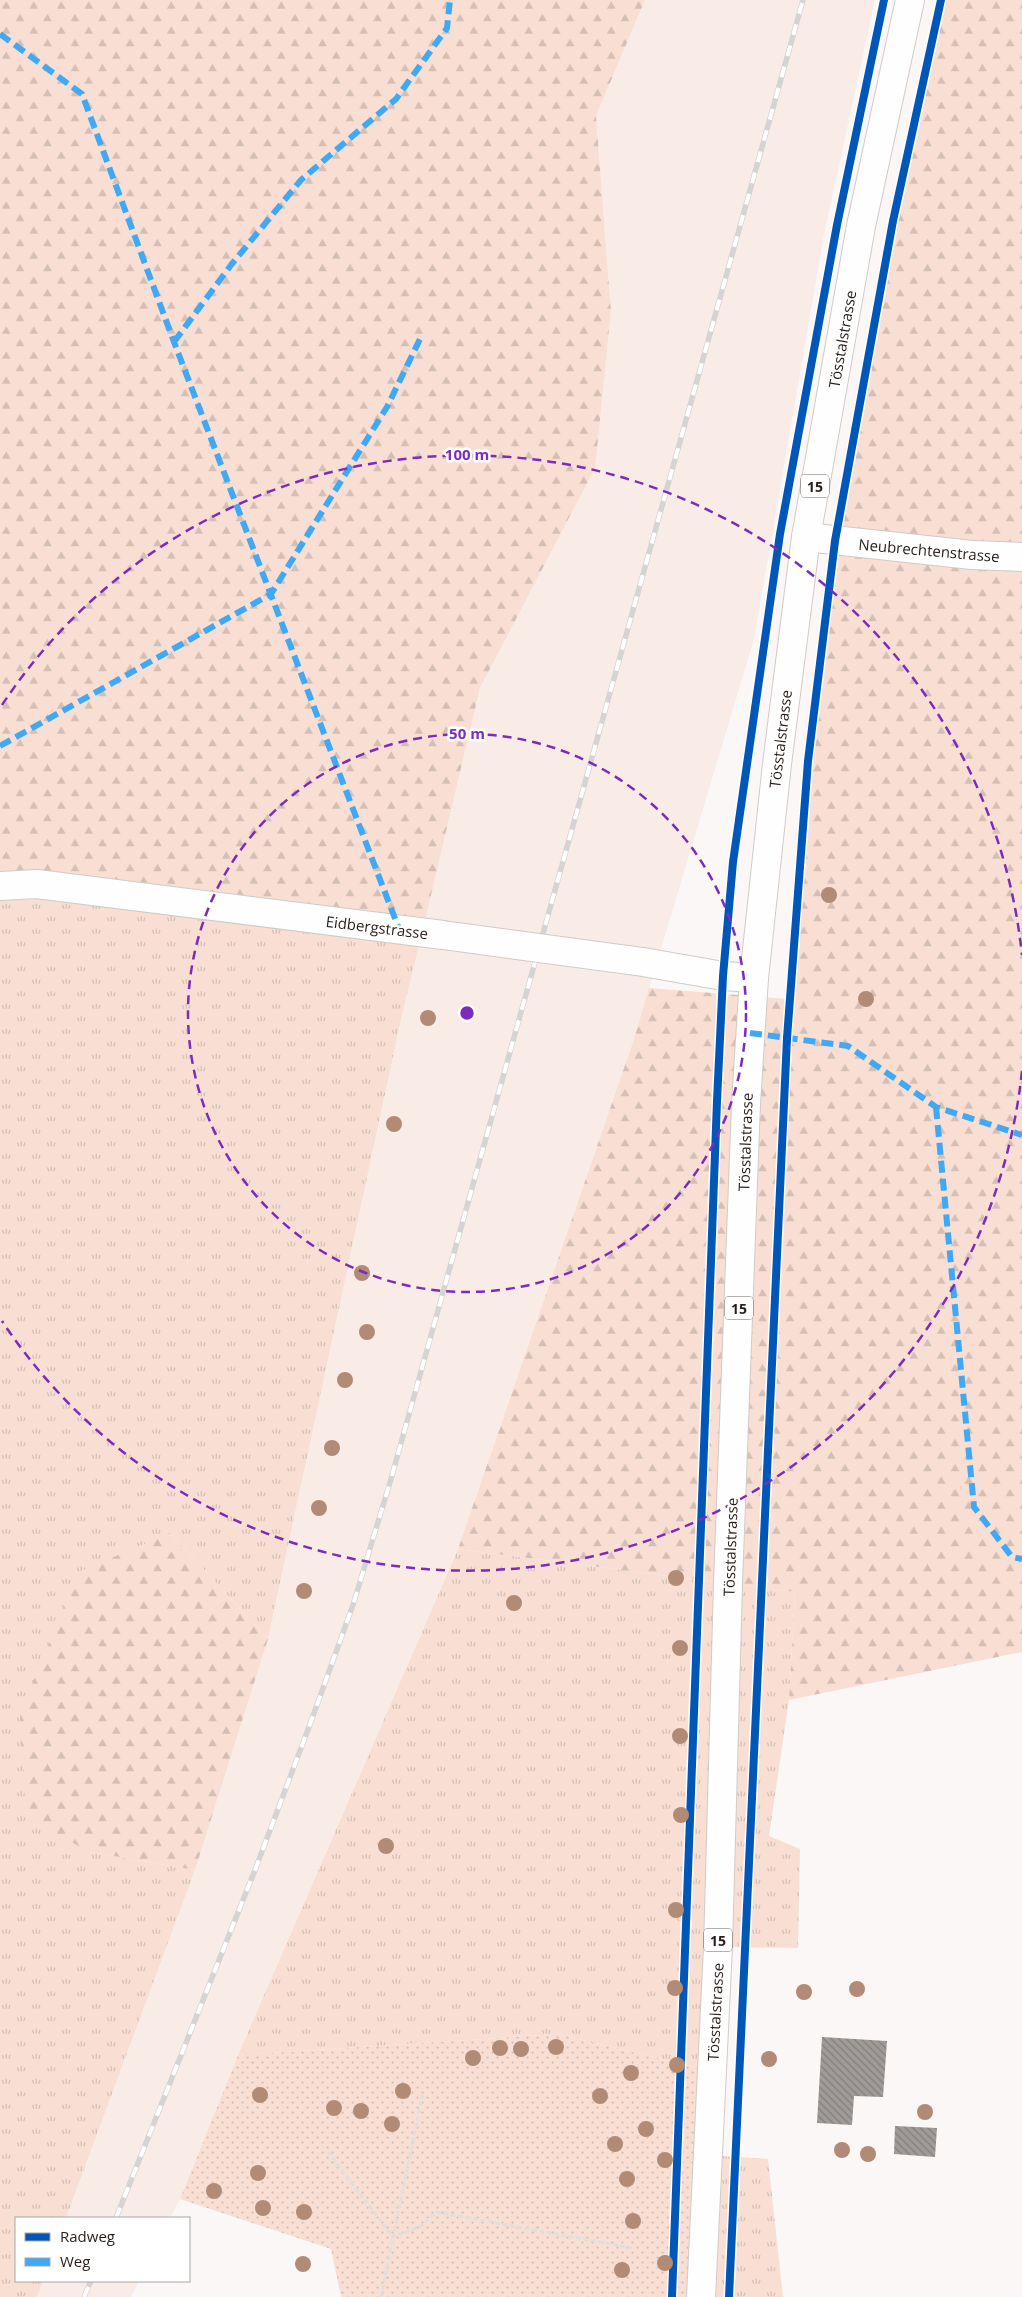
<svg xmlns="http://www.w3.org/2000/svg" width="1022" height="2297" font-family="'Open Sans',sans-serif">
  <defs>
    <pattern id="grass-tufts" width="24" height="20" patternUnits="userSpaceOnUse" patternTransform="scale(1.25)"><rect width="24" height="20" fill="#f9dfd3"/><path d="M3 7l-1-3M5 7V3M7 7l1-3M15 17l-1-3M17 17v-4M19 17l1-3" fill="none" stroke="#d5bfb5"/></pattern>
    <pattern id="forest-firs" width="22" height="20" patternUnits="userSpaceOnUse" patternTransform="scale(1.25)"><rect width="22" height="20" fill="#f9dfd3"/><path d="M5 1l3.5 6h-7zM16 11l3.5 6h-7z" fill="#d5bfb5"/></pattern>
    <pattern id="garden-dots" width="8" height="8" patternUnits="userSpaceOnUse" patternTransform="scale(1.25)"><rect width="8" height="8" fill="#f9dfd3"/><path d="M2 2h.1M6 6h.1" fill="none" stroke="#d5bfb5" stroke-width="1.8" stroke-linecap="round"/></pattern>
    <pattern id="building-back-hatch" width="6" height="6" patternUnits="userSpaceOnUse" patternTransform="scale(1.25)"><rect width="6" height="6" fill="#a09b99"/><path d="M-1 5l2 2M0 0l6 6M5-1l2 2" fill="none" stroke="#827e7c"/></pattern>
  </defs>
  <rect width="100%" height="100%" fill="#faf7f6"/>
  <path fill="#f9ece7" d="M645,0H875L824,235L754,639L634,1039L458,1549L238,2055L180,2199L170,2218H66L195,1870L268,1639L402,1015L480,688L594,468L611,311L596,116Z
    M43,2281H139L131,2297H37Z"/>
  <path fill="url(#grass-tufts)" d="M0,886L422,933L402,1015L268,1639L170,1533L90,1852L195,1870L66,2218H16V2281H43L37,2297H0Z
    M458,1549L795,1592L789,1700L769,1836L800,1849L798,1948L718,1947L712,2071L558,2034L238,2055Z
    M707,2155L768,2159L783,2297H701Z"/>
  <path fill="url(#forest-firs)" d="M0,0H645L596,116L611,311L595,468L480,688L422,933L0,886Z
    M941,0H1022V1652L789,1700L795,1592L458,1549L634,1039L649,988L789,999L808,761L835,541L893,221Z
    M170,1533L268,1639L195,1870L90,1852L26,1818L20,1714L78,1572Z"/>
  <path fill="url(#garden-dots)" d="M558,2034L712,2071L701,2297H341L331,2249L180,2199L238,2055Z"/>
  <path fill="url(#building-back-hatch)" d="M822,2037L887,2041L883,2097L854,2096L852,2125L817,2123Z
    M895,2126L937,2128L935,2157L894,2154Z"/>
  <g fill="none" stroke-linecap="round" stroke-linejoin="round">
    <g stroke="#d1cbc8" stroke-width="30">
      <path id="minor" d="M806,537L972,555L1022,557
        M0,886L37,884L443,935
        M643,962L723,976L754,978"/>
    </g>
    <g stroke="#d1cbc8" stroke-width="30">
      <path id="major" d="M701,2297L718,1947L728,1583L746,1103L754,978L777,764L806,537L861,226L910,0"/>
    </g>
    <path stroke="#e0dfde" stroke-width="3" stroke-dasharray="5 2.5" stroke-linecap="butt" d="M328,2152L393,2237L421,2226L436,2212L632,2248
      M381,2297L423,2092"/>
    <use href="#minor" stroke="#fefefe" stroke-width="28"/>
    <use href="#major" stroke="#fefefe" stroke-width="28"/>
    <g stroke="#d5d4d3" stroke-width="5.5">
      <path id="rail" d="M116,2218L255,1870L309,1727L353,1605L391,1479L803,0
        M84,2297L91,2281"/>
    </g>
    <use href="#rail" stroke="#fff" stroke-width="4" stroke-dasharray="11" stroke-linecap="butt"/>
    <g stroke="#d1cbc8" stroke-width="30" stroke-linecap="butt">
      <path id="minor-bridge" d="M443,935L643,962"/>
    </g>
    <use href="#minor-bridge" stroke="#fefefe" stroke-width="28"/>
    <path stroke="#3fa9f5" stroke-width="6" stroke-dasharray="12 6" stroke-linecap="butt" d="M0,34L82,94L174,342L399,929
      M174,342L231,265L301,180L396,99L447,28L450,0
      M0,746L271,594L387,407L421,337
      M750,1033L848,1046L936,1107L1022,1135
      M936,1107L974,1507L1012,1557L1022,1559"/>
    <g stroke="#fff" stroke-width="11">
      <path id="cycleway" d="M672,2297L717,1101L723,976L733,862L780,534L837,225L884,0
        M729,2297L787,1038L808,761L835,541L893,221L941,0"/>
    </g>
    <use href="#cycleway" stroke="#0057b8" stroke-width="8"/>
  </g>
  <g fill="#b18b75">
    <circle cx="829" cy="895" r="8"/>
    <circle cx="866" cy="999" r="8"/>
    <circle cx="428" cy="1018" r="8"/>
    <circle cx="394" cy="1124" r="8"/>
    <circle cx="362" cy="1273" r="8"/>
    <circle cx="367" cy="1332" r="8"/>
    <circle cx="345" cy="1380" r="8"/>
    <circle cx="332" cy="1448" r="8"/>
    <circle cx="319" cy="1508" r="8"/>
    <circle cx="676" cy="1578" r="8"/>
    <circle cx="304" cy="1591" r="8"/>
    <circle cx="514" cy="1603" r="8"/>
    <circle cx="680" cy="1648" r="8"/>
    <circle cx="680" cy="1736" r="8"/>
    <circle cx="681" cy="1815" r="8"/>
    <circle cx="386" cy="1846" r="8"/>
    <circle cx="676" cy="1910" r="8"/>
    <circle cx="675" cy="1988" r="8"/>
    <circle cx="857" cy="1989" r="8"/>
    <circle cx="804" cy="1992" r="8"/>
    <circle cx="556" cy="2047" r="8"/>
    <circle cx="500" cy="2048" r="8"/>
    <circle cx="521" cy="2049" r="8"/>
    <circle cx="473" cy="2058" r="8"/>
    <circle cx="769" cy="2059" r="8"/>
    <circle cx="677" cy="2065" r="8"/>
    <circle cx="631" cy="2073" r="8"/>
    <circle cx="403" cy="2091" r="8"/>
    <circle cx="260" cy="2095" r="8"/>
    <circle cx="600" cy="2096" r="8"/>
    <circle cx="334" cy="2108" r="8"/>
    <circle cx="361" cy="2111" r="8"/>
    <circle cx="925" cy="2112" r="8"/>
    <circle cx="392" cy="2124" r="8"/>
    <circle cx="646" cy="2129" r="8"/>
    <circle cx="615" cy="2144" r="8"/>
    <circle cx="842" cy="2150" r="8"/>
    <circle cx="868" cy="2154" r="8"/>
    <circle cx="665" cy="2160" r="8"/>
    <circle cx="258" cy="2173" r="8"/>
    <circle cx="627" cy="2179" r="8"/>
    <circle cx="214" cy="2191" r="8"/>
    <circle cx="263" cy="2208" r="8"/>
    <circle cx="304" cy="2212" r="8"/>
    <circle cx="633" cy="2221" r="8"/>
    <circle cx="665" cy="2263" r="8"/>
    <circle cx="303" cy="2264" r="8"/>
    <circle cx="622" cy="2270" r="8"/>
  </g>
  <g fill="none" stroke="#7b2cbf" stroke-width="2.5" stroke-dasharray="9 6">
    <circle cx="467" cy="1013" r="279"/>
    <path d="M1022 1071A558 558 0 0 1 2 1321M2 705A558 558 0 0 1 1022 955"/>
  </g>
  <g text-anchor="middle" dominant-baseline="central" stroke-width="5" stroke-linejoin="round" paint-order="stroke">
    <g fill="#fff" stroke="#68625f" stroke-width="1">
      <rect x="801" y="474.5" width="28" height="23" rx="4"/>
      <rect x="725" y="1296.5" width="28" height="23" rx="4"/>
      <rect x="704" y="1928.5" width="28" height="23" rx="4"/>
    </g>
    <g font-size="14" font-weight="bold" fill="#281f1b">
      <text x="815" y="486">15</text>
      <text x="739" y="1308">15</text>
      <text x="718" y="1940">15</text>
    </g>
    <g font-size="15" fill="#281f1b" stroke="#fff">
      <text transform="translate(842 339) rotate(-80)">Tösstalstrasse</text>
      <text transform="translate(929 550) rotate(5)">Neubrechtenstrasse</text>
      <text transform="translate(780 739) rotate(-83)">Tösstalstrasse</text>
      <text transform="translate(377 927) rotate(7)">Eidbergstrasse</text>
      <text transform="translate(745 1142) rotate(-88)">Tösstalstrasse</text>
      <text transform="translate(730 1547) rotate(-88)">Tösstalstrasse</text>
      <text transform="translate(715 2012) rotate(-87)">Tösstalstrasse</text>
    </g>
  </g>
  <circle cx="467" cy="1013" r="8" fill="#7b2cbf" stroke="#fff" stroke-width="2.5"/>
  <g font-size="15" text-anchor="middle" font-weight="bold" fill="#7b2cbf" stroke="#fff" stroke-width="5" stroke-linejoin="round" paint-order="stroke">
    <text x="467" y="460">100 m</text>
    <text x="467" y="739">50 m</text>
  </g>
  <rect x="15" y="2217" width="175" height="65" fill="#ffffff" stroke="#a9a5a4"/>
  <rect x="25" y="2233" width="25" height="8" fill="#0057b8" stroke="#a9a5a4"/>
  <text x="60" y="2242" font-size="15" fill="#281f1b">Radweg</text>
  <rect x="25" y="2258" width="25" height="8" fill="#3fa9f5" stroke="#a9a5a4"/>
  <text x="60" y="2267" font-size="15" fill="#281f1b">Weg</text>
</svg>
